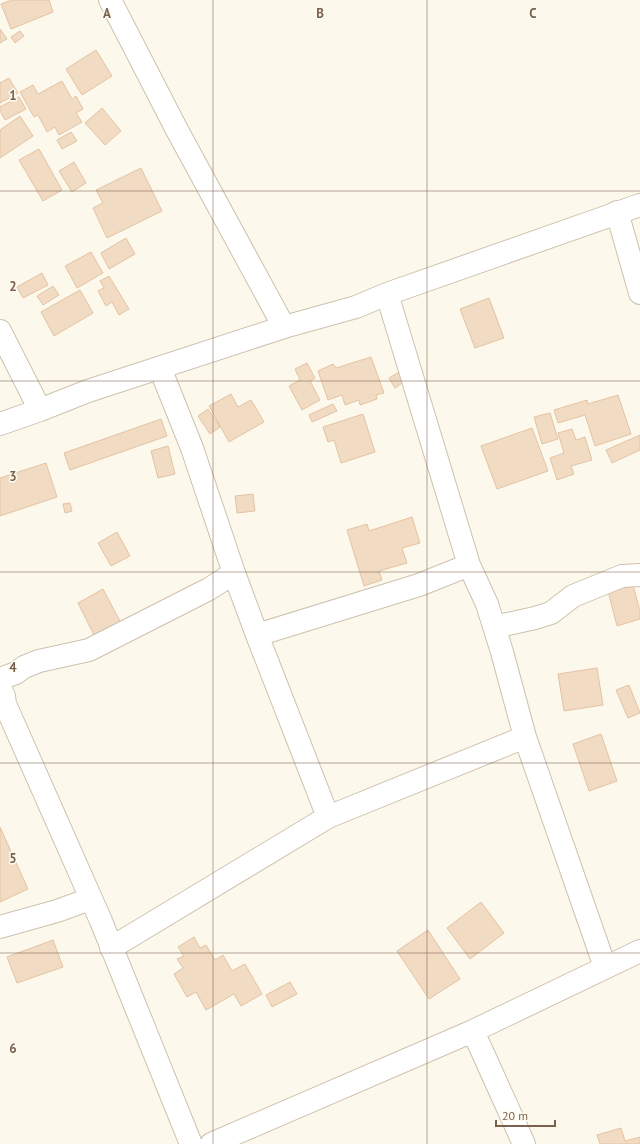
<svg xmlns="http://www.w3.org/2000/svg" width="640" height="1144" font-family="'PT Sans',sans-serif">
  <rect width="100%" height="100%" fill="#fcf8eb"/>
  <path fill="#f1dbc3" stroke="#e4c3a3" d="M12,0H49L53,12L11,29L1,4Z
    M0,29L7,39L0,43Z
    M20,31L24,36L15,43L11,37Z
    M96,50L112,76L82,95L66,69Z
    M9,78L18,93L0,103V83Z
    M62,81L72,99L76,96L83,109L76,113L82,122L59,135L55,127L47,132L38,115L34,117L20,92L33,85L38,94Z
    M19,97L26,109L5,120L0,111V107Z
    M102,108L121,131L105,145L85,123Z
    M20,116L33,136L0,158V130Z
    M71,132L77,141L62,149L57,140Z
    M39,149L62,190L43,201L19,160Z
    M74,162L86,183L72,192L59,171Z
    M141,168L162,211L107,238L93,208L103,203L96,190Z
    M126,238L135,254L109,269L101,253Z
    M91,252L103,273L77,288L65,266Z
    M42,273L48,285L23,298L17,287Z
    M109,276L129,309L119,315L112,302L106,306L98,291L104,288L100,281Z
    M53,286L59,295L43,305L37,296Z
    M80,290L93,313L54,336L41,312Z
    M489,298L504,338L475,348L460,309Z
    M371,357L384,393L376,395L377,399L360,405L359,400L345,405L342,395L328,400L318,371L333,364L336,368Z
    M307,363L315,378L310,381L320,400L302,410L289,386L300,380L295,369Z
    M399,372L405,381L395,388L389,378Z
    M231,394L238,407L251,400L264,422L229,442L209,406Z
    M618,395L631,434L595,446L585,415L558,423L554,410L587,400L588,404Z
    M333,404L337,411L312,422L309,415Z
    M208,409L220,427L210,434L198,416Z
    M550,413L558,439L542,444L534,417Z
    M363,414L375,452L341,463L334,440L328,442L323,427Z
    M161,419L167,436L70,470L64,453Z
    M532,428L548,471L497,489L481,446Z
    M572,429L576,440L585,437L592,460L571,466L574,474L557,480L550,458L564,453L558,433Z
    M640,435V450L612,463L606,450Z
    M168,446L175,474L158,478L151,451Z
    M46,463L57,497L0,516V478Z
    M253,494L255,511L237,513L235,496Z
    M70,503L72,511L65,513L63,504Z
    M412,517L420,543L402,548L407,563L379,571L382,580L364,586L347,530L367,524L369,531Z
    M117,532L130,556L111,566L98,543Z
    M633,585L640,611V619L617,626L608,591Z
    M103,589L121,623L95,637L78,603Z
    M597,668L603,705L564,711L558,674Z
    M629,685L640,713L628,718L616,690Z
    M601,734L617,781L589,791L573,744Z
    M0,827L28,889L0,902Z
    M481,902L504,933L470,959L447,928Z
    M428,930L460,979L429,999L397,951Z
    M194,937L200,948L206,945L215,960L223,955L232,971L245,964L262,994L241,1006L234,994L206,1010L196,992L187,997L174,974L183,968L177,959L184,956L178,947Z
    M53,940L63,967L17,983L7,957Z
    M290,982L297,994L272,1007L266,995Z
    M621,1128L625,1141L640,1137V1144H600L597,1135Z"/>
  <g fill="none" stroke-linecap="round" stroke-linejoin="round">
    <g stroke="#cfc1af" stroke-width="24">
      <path id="street" d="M110,0L177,130L284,327
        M617,212L640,293
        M387,294L469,565L487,604L502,652L525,737L605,967
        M0,331L40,410
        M160,368L192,448L234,573L257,635L328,817
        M0,424L40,410L88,391L284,327L356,307L387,294L640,205
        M494,627L535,618L551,613L573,596L622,576L640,575
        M257,635L419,585L469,565
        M0,679L16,673L24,667L39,661L89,650L209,589L234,573
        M0,688L4,696L5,704L101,921L191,1144
        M0,927L57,911L90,899
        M111,948L328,817L525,737
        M473,1031L524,1144
        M211,1144L473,1031L640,951"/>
    </g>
    <use href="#street" stroke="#fff" stroke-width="22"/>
  </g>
  <path fill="none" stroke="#78614d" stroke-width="1" stroke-opacity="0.55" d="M213,0V1144M427,0V1144M0,191H640M0,381H640M0,572H640M0,763H640M0,953H640"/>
  <g font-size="13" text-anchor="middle" font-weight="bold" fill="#78614d" stroke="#fffbf1" stroke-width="3" stroke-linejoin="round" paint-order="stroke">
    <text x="107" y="18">A</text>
    <text x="320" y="18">B</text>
    <text x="533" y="18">C</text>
    <text x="13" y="100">1</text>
    <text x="13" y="291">2</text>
    <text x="13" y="481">3</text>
    <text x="13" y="672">4</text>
    <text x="13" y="863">5</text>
    <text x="13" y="1053">6</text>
  </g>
  <path d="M496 1120v6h59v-6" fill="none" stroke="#78614d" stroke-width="2"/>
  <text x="502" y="1120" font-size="12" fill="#78614d" stroke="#fffbf1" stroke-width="3" paint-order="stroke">20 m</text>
</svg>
